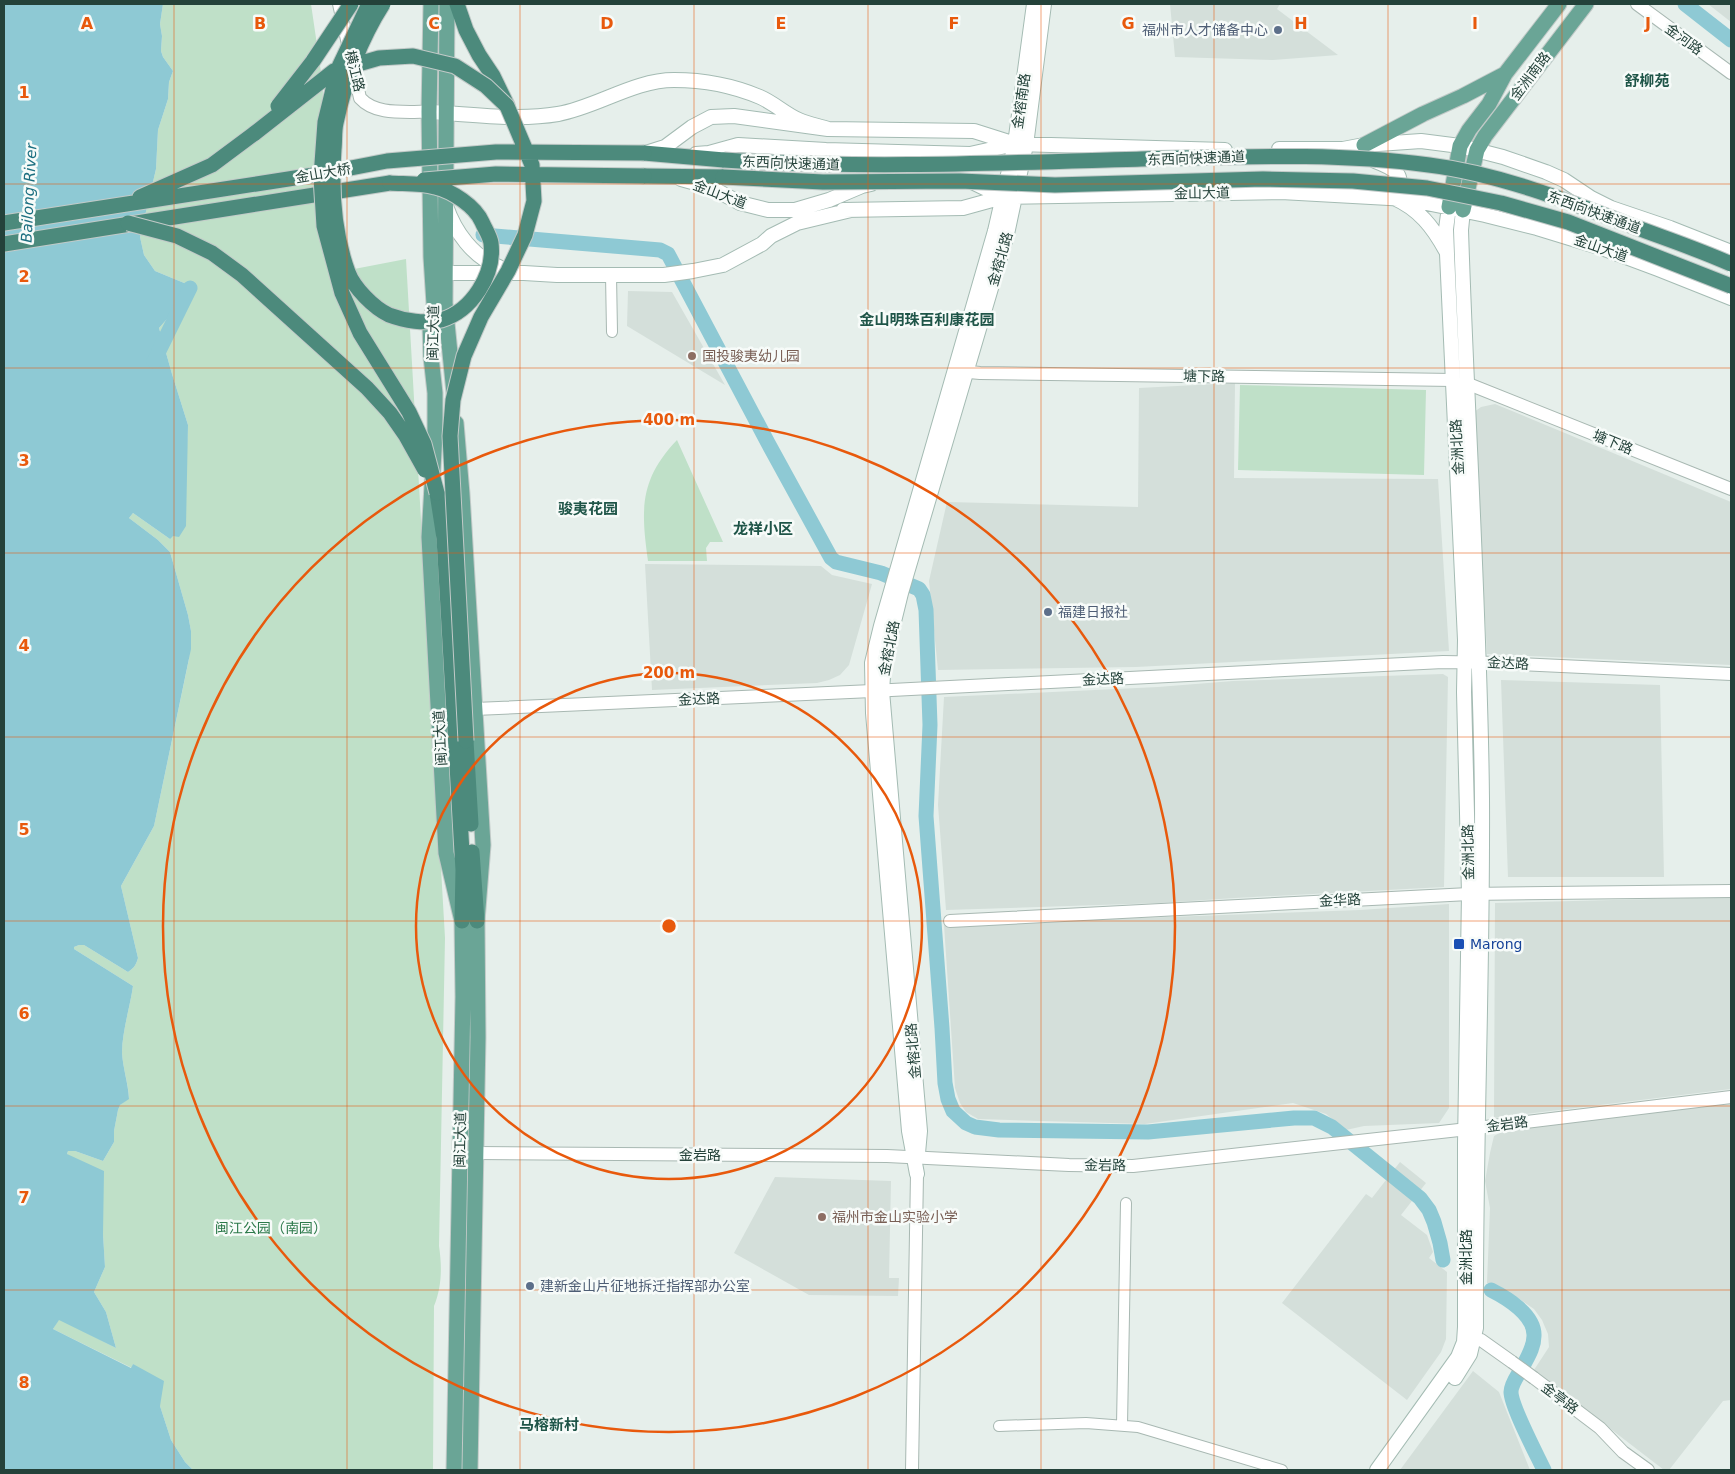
<svg xmlns="http://www.w3.org/2000/svg" width="1735" height="1474" font-family="'DejaVu Sans','Noto Sans SC',sans-serif">
  <rect width="100%" height="100%" fill="#e6efeb"/>
  <path fill="#d4dfda" d="M1170,4H1280L1277,9L1338,55L1273,60L1175,57Z
    M1708,4H1731V22Z
    M628,291L672,292L725,385L627,326Z
    M1235,383L1234,478L1438,479L1449,651L1136,667L938,670L929,581L947,502L1138,507L1139,388Z
    M1495,404L1731,502V665L1487,654L1474,412L1481,407Z
    M645,564L821,566L832,575L872,584L849,665L840,675L829,680L817,683L652,690Z
    M1443,674L1448,677L1444,887L1235,898L1160,903L946,910L938,805L944,697L1158,687L1233,681Z
    M1501,680L1660,685L1664,877H1508Z
    M1731,897V1089L1494,1118L1495,903Z
    M1449,904V1108L1439,1123L1364,1126L1346,1130L1326,1114L1293,1103L1145,1124L978,1119L966,1112L960,1103L955,1088L944,925L1360,910Z
    M1731,1104V1400L1723,1401L1669,1470H1664L1534,1370L1549,1347L1548,1334L1542,1320L1534,1309L1518,1298L1499,1286L1487,1283L1490,1208L1485,1181L1490,1153L1494,1136L1505,1130L1516,1126Z
    M1400,1162L1426,1183L1401,1215L1427,1235L1433,1252L1429,1258L1447,1272L1446,1339L1441,1352L1407,1400L1282,1303L1366,1194L1372,1198Z
    M775,1177L891,1181L889,1278H899L898,1296L809,1295L734,1253Z
    M1473,1371L1499,1392L1530,1470H1400Z"/>
  <path fill="#bfe0c8" d="M163,4H311L323,86L322,152L349,270L406,259L445,938L439,1246C442,1266 442,1287 434,1306L433,1470H193L185,1462L171,1440L160,1406L133,1364L132,1368L53,1329L59,1319L116,1348L106,1312L94,1292L105,1267L103,1234L67,1154L68,1151H75L103,1161L114,1142V1131L118,1110L120,1105L129,1098C128,1082 123,1069 122,1053C122,1032 130,1007 133,986L74,949V947L79,945H84L128,972C134,968 136,965 138,958L121,886L154,826L189,659L191,631L188,615L170,552L158,540L129,518L133,513L170,539L187,444L188,425L172,374L159,328L190,293L189,285L155,271L144,255L140,237L156,169L158,130L168,99L169,82L173,71L163,57L161,51L162,36L160,24Z
    M1240,385L1426,390L1424,475L1238,470Z
    M677,440L723,542H710L706,548L707,561H648C641,510 639,480 677,440Z"/>
  <path fill="#8ec9d4" d="M4,4H163L160,24L162,36L161,51L163,57L173,71L169,82L168,99L158,130L156,169L140,237L144,255L155,271L189,285L190,293L159,328L172,374L188,425L186,526L179,537L173,536L170,539L133,513L129,518L158,540L170,552L188,615L191,631V649L154,826L121,886L138,958C136,965 134,968 128,972L84,945H79L74,947V949L133,986C130,1007 122,1032 122,1053C123,1069 128,1082 129,1099L120,1105L118,1110L114,1131V1142L103,1161L75,1151H68L67,1154L104,1171L103,1234L105,1267L94,1292L106,1312L116,1348L59,1320L53,1329L131,1368L133,1364L164,1381L160,1406L171,1440L185,1462L193,1470H4Z"/>
  <g fill="none" stroke-linecap="round" stroke-linejoin="round">
    <path stroke="#8ec9d4" stroke-width="15" d="M1685,4L1731,40
      M483,235L660,250L668,254L768,443L831,558L836,562L881,573L919,589L923,595L926,610L930,725L926,816L942,1028L945,1083L948,1099L953,1111L966,1123L975,1127L999,1130L1148,1132L1294,1118H1314L1332,1127L1420,1198L1429,1210L1434,1222L1440,1243L1443,1260
      M154,361L190,288
      M1491,1290C1507,1298 1535,1315 1534,1336C1534,1348 1527,1358 1522,1368C1518,1375 1511,1384 1511,1392C1511,1406 1537,1455 1544,1470"/>
    <g stroke="#a8b8b2" stroke-width="12">
      <path id="minor" d="M611,275L612,332
        M1122,1425L1126,1203
        M999,1426L1086,1423L1138,1427L1282,1470"/>
    </g>
    <g stroke="#a8b8b2" stroke-width="14">
      <path id="tertiary" d="M339,4L360,98C376,116 406,111 429,112
        M1637,4L1731,73
        M958,371L980,373L1453,380
        M1466,383L1731,489
        M475,709L872,691L1443,662L1500,663L1731,674
        M950,921L1469,894L1731,891
        M475,1153L887,1156L1069,1165L1133,1166L1477,1128L1731,1097
        M1465,1335L1481,1340L1512,1362
        M1534,1378L1600,1428L1623,1452L1648,1470
        M912,1470L917,1174"/>
    </g>
    <g stroke="#a4bbb3" stroke-width="16">
      <path id="secondary" d="M429,112C471,114 516,121 558,114C597,107 634,80 674,80C703,80 734,86 760,97C774,103 785,114 799,120C808,124 819,126 828,129
        M1279,149H1343L1364,145L1421,141L1460,146L1503,157L1546,172L1564,180L1591,198L1611,208L1670,228L1731,252
        M646,153L665,147L692,127L711,117L734,116L828,129L974,131L1015,144
        M696,154L709,153L738,145L826,150L970,154L1015,144L1225,150
        M1375,161C1396,169 1407,175 1394,198C1419,209 1433,227 1446,251
        M681,179L710,187L740,203L768,210H795L829,200L862,186L871,184
        M972,182L1003,197L1281,192L1407,199L1485,215L1537,228L1599,247L1658,269L1731,298
        M446,206C455,232 473,257 499,267
        M843,210L963,208L1003,197
        M435,273H524L557,275H664L693,271L723,265L762,244L771,236L797,223L851,210
        M918,1153L920,1131L882,691L884,662L901,593L1007,234L1026,145L1044,4
        M917,1174L909,1131L873,713L872,663L881,626L995,231L1015,144L1034,4
        M1455,1378L1470,1354L1476,1328C1475,1151 1483,975 1482,798C1480,609 1467,420 1461,230L1463,210
        M1377,1470L1458,1357L1464,1342L1465,1327V1144L1469,894L1464,692L1465,640L1447,254L1446,229L1449,207"/>
    </g>
    <g stroke="#c2cac8" stroke-width="17">
      <path id="primary" d="M431,4L429,112L431,257L434,304L430,325L431,357L435,393V434L429,537L446,853L462,921L463,997L454,1470
        M447,4L445,303L454,393
        M1364,145L1423,114L1463,96L1505,74
        M1449,207L1460,146L1469,130L1489,104L1505,74L1559,4
        M1463,210L1477,150L1485,136L1586,4
        M456,423L462,494L483,845L477,921L478,1037L470,1470"/>
    </g>
    <g stroke="#c2cac8" stroke-width="17">
      <path id="trunk" d="M457,4L466,30L479,55L493,76L507,105
        M644,153L724,160
        M644,176L723,177
        M140,197L212,165L255,133
        M4,223L314,175
        M4,244L390,183
        M437,493L444,538L463,870L462,921
        M466,741L471,824
        M472,852L477,921"/>
    </g>
    <use href="#minor" stroke="#fff" stroke-width="10"/>
    <use href="#tertiary" stroke="#fff" stroke-width="12"/>
    <use href="#secondary" stroke="#fff" stroke-width="14"/>
    <use href="#primary" stroke="#6aa596" stroke-width="15"/>
    <use href="#trunk" stroke="#4c8a7c" stroke-width="15"/>
    <g stroke="#a8b8b2" stroke-width="14" stroke-linecap="butt">
      <path id="tertiary-bridge" d="M1512,1362L1534,1378"/>
    </g>
    <g stroke="#c2cac8" stroke-width="17" stroke-linecap="butt">
      <path id="trunk-bridge" d="M369,4L338,69L325,122L321,177L324,226L342,293L360,333L409,412L424,444L437,493
        M383,4C360,40 345,81 336,123C334,131 335,141 334,149C331,190 334,234 348,272C354,288 374,308 389,315C405,321 425,324 441,320C472,311 495,274 491,243C490,236 485,229 482,222C475,206 452,191 435,187C421,183 404,184 390,183
        M278,106L313,61L351,4
        M255,133L334,71L379,58L413,56L455,66L486,86L507,106L532,165L534,201L525,235L508,271L481,317L464,356L453,400L450,436L466,741
        M724,160C863,169 1002,163 1141,159C1236,157 1333,152 1429,165C1500,174 1568,201 1635,227C1667,239 1700,250 1731,264
        M325,173L387,161L496,152L644,153
        M723,177L823,182L960,181L1055,185L1263,179L1353,181L1427,188L1501,203L1568,222L1731,286
        M424,180L496,174L644,176
        M128,223L177,236L212,253L242,275L367,388L390,413L406,436L425,470"/>
    </g>
    <use href="#tertiary-bridge" stroke="#fff" stroke-width="12"/>
    <use href="#trunk-bridge" stroke="#4c8a7c" stroke-width="15"/>
  </g>
  <path fill="none" stroke="#e8590c" stroke-width="1" stroke-opacity="0.55" d="M174,4V1470M347,4V1470M520,4V1470M694,4V1470M868,4V1470M1041,4V1470M1214,4V1470M1388,4V1470M1562,4V1470M4,184H1731M4,368H1731M4,553H1731M4,737H1731M4,921H1731M4,1106H1731M4,1290H1731"/>
  <g fill="none" stroke="#e8590c" stroke-width="2.5">
    <circle cx="669" cy="926" r="253"/>
    <circle cx="669" cy="926" r="506"/>
  </g>
  <g fill="#5c6f8a" stroke="#f7fbf9" stroke-width="2">
    <circle cx="1278" cy="30" r="5"/>
    <circle cx="1048" cy="612" r="5"/>
    <circle cx="530" cy="1286" r="5"/>
  </g>
  <g fill="#8d6e63" stroke="#f7fbf9" stroke-width="2">
    <circle cx="692" cy="356" r="5"/>
    <circle cx="822" cy="1217" r="5"/>
  </g>
  <rect fill="#1a4fb4" stroke="#f7fbf9" stroke-width="2" x="1453" y="938" width="12" height="12" rx="2.5"/>
  <g text-anchor="middle" dominant-baseline="central" stroke-width="5" stroke-linejoin="round" paint-order="stroke">
    <g font-size="14" fill="#4e5e75" stroke="#f7fbf9" text-anchor="start">
      <text x="1268" y="30" text-anchor="end">福州市人才储备中心</text>
      <text x="1058" y="612">福建日报社</text>
      <text x="540" y="1286">建新金山片征地拆迁指挥部办公室</text>
    </g>
    <g font-size="14" fill="#24423a" stroke="#f7fbf9">
      <text transform="translate(1684 39) rotate(36)">金河路</text>
      <text transform="translate(355 71) rotate(76)">横江路</text>
      <text transform="translate(1530 76) rotate(-53)">金洲南路</text>
      <text transform="translate(1021 101) rotate(-82)">金榕南路</text>
      <text transform="translate(1196 158) rotate(-2)">东西向快速通道</text>
      <text transform="translate(791 163) rotate(2)">东西向快速通道</text>
      <text transform="translate(323 173) rotate(-10)">金山大桥</text>
      <text transform="translate(1202 193) rotate(-1)">金山大道</text>
      <text transform="translate(720 194) rotate(21)">金山大道</text>
      <text transform="translate(1594 212) rotate(20)">东西向快速通道</text>
      <text transform="translate(1601 248) rotate(19)">金山大道</text>
      <text transform="translate(1000 259) rotate(-74)">金榕北路</text>
      <text transform="translate(433 333) rotate(-89)">闽江大道</text>
      <text transform="translate(1204 376) rotate(1)">塘下路</text>
      <text transform="translate(1613 442) rotate(22)">塘下路</text>
      <text transform="translate(1457 447) rotate(-93)">金洲北路</text>
      <text transform="translate(889 648) rotate(-79)">金榕北路</text>
      <text transform="translate(1508 663) rotate(3)">金达路</text>
      <text transform="translate(1103 679) rotate(-3)">金达路</text>
      <text transform="translate(699 699) rotate(-3)">金达路</text>
      <text transform="translate(440 738) rotate(-93)">闽江大道</text>
      <text transform="translate(1468 852) rotate(-91)">金洲北路</text>
      <text transform="translate(1340 900) rotate(-3)">金华路</text>
      <text transform="translate(913 1051) rotate(-95)">金榕北路</text>
      <text transform="translate(1507 1124) rotate(-8)">金岩路</text>
      <text transform="translate(460 1140) rotate(-89)">闽江大道</text>
      <text x="700" y="1155">金岩路</text>
      <text transform="translate(1105 1165) rotate(1)">金岩路</text>
      <text transform="translate(1466 1257) rotate(-90)">金洲北路</text>
      <text transform="translate(1560 1398) rotate(37)">金亭路</text>
    </g>
    <g font-size="14" fill="#785e54" stroke="#f7fbf9" text-anchor="start">
      <text x="702" y="356">国投骏夷幼儿园</text>
      <text x="832" y="1217">福州市金山实验小学</text>
    </g>
    <g font-size="14" fill="#164399" stroke="#f7fbf9" text-anchor="start">
      <text x="1470" y="944">Marong</text>
    </g>
    <g font-size="14" fill="#2d7a4b" stroke="#f7fbf9">
      <text x="271" y="1228">闽江公园（南园）</text>
    </g>
    <g font-size="15" font-weight="bold" fill="#1f5548" stroke="#f7fbf9">
      <text x="1647" y="81">舒柳苑</text>
      <text x="927" y="320">金山明珠百利康花园</text>
      <text x="588" y="509">骏夷花园</text>
      <text x="763" y="529">龙祥小区</text>
      <text x="549" y="1425">马榕新村</text>
    </g>
    <g font-size="15" font-style="italic" fill="#1c6f80" stroke="#f7fbf9">
      <text transform="translate(29 193) rotate(-87)">Bailong River</text>
    </g>
  </g>
  <g font-size="16" text-anchor="middle" font-weight="bold" fill="#e8590c" stroke="#f7fbf9" stroke-width="5" stroke-linejoin="round" paint-order="stroke">
    <text x="87" y="29">A</text>
    <text x="260" y="29">B</text>
    <text x="434" y="29">C</text>
    <text x="607" y="29">D</text>
    <text x="781" y="29">E</text>
    <text x="954" y="29">F</text>
    <text x="1128" y="29">G</text>
    <text x="1301" y="29">H</text>
    <text x="1475" y="29">I</text>
    <text x="1648" y="29">J</text>
    <text x="24" y="98">1</text>
    <text x="24" y="282">2</text>
    <text x="24" y="466">3</text>
    <text x="24" y="651">4</text>
    <text x="24" y="835">5</text>
    <text x="24" y="1019">6</text>
    <text x="24" y="1203">7</text>
    <text x="24" y="1388">8</text>
  </g>
  <circle cx="669" cy="926" r="8" fill="#e8590c" stroke="#f7fbf9" stroke-width="2.5"/>
  <g font-size="15" text-anchor="middle" font-weight="bold" fill="#e8590c" stroke="#f7fbf9" stroke-width="5" stroke-linejoin="round" paint-order="stroke">
    <text x="669" y="425">400 m</text>
    <text x="669" y="678">200 m</text>
  </g>
  <rect width="1735" height="1474" fill="none" stroke="#24423a" stroke-width="10"/>
</svg>
